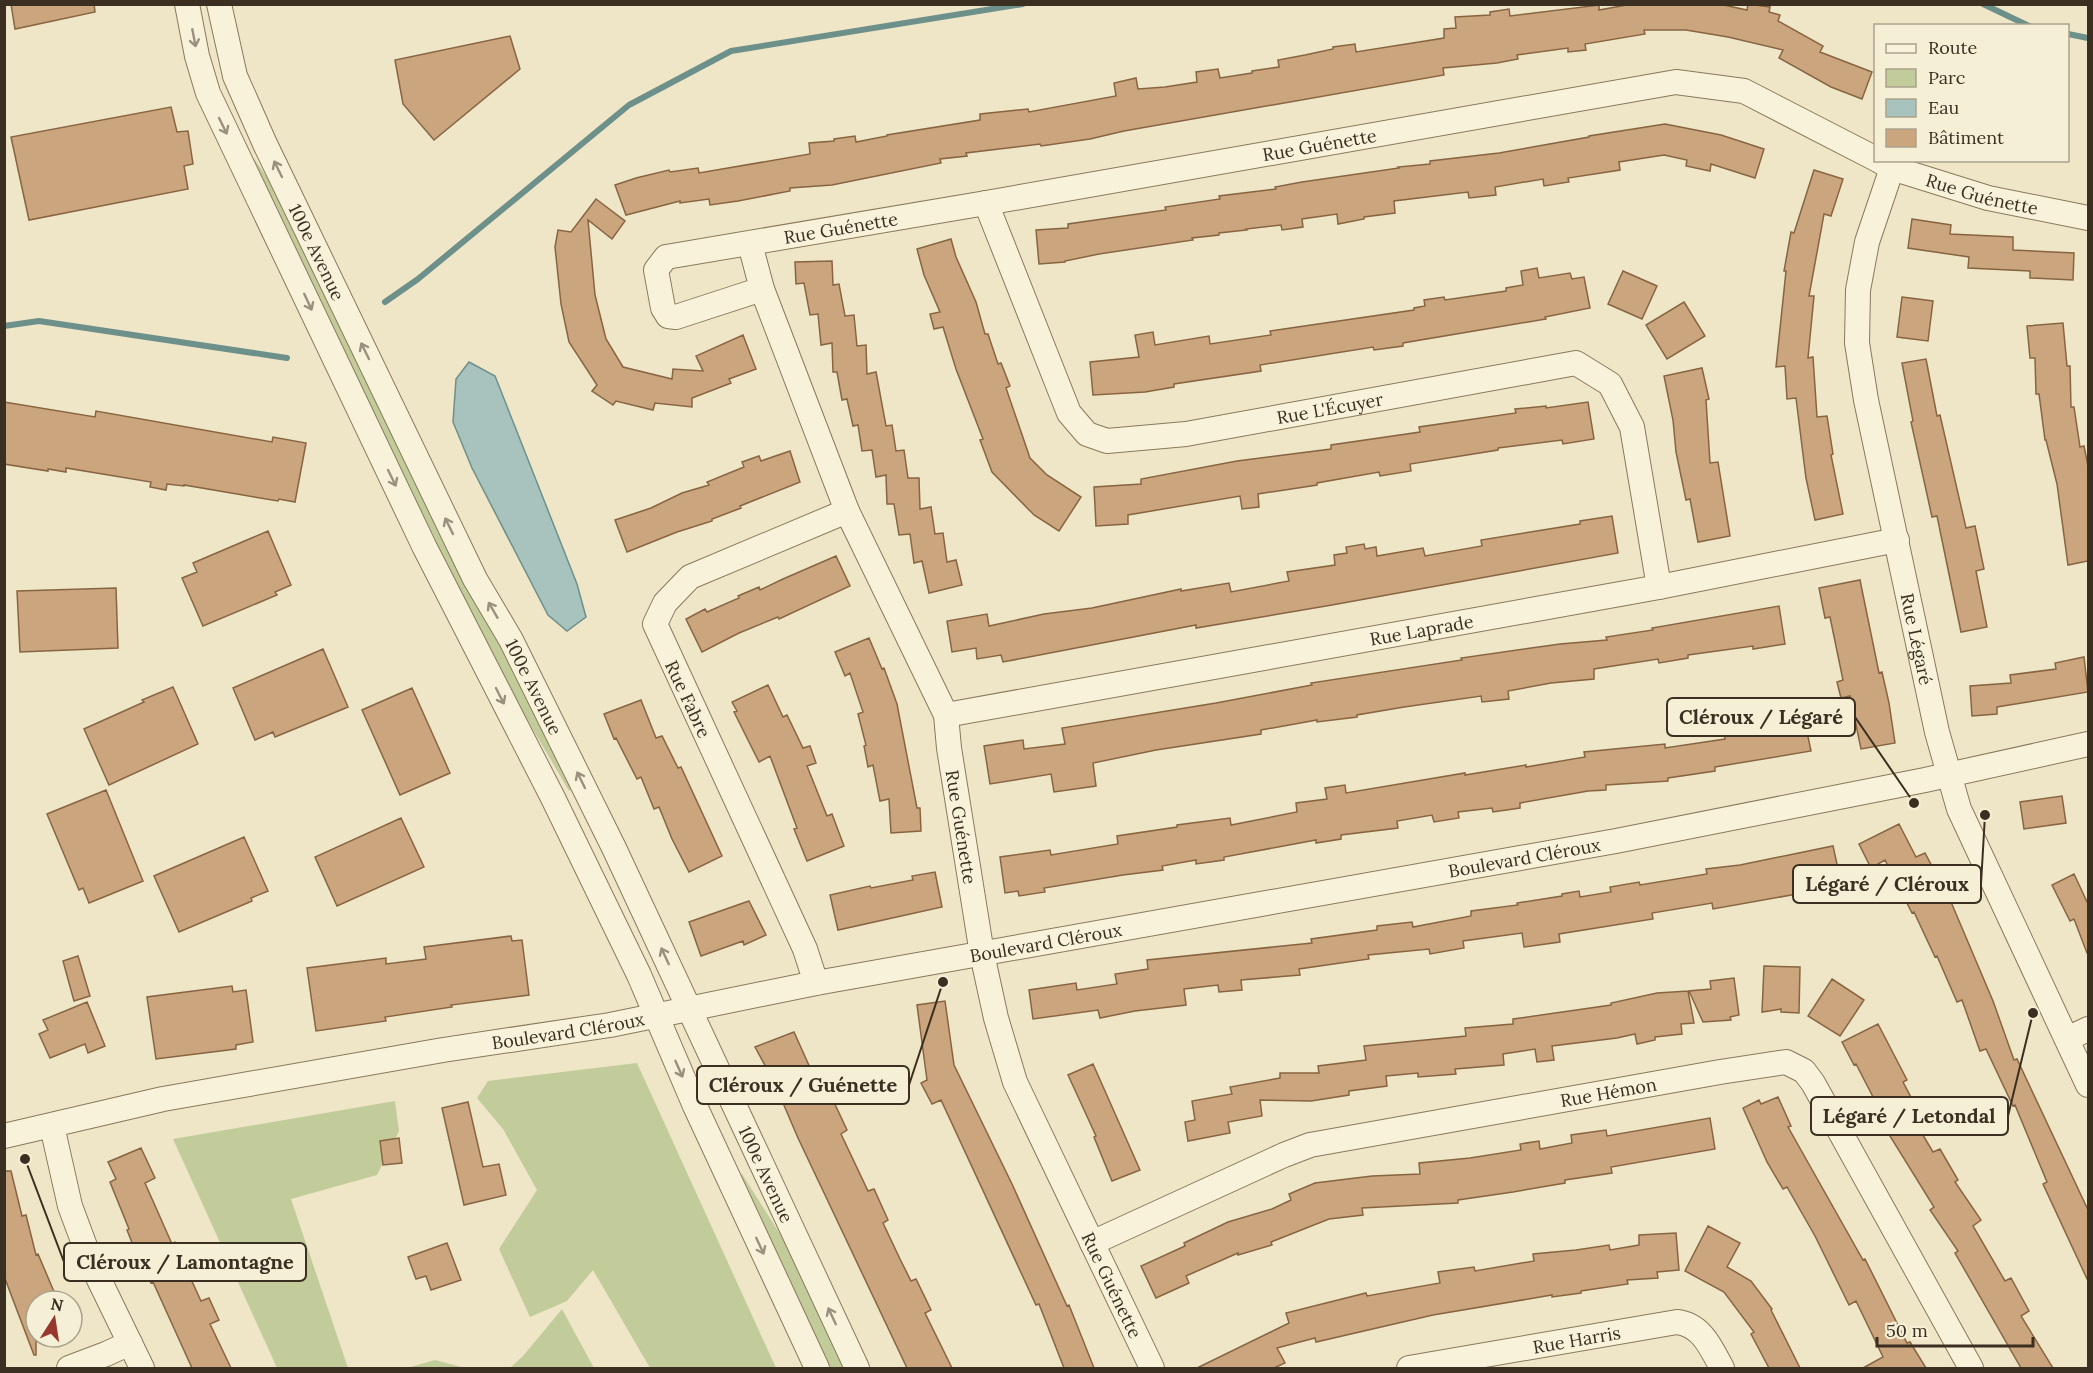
<svg xmlns="http://www.w3.org/2000/svg" width="2093" height="1373" font-family="Lora,serif">
  <rect width="100%" height="100%" fill="#eee6c7"/>
  <path fill="#c2cc9a" d="M247,149L280,195L472,591L572,789L569,791L476,632Z
    M637,1063L776,1368H650L593,1270L567,1301L530,1317L499,1249L537,1190L503,1129L477,1098L488,1081Z
    M395,1101L399,1131L377,1175L291,1199L348,1368H277L173,1139Z
    M742,1174L792,1253L846,1368H830L740,1175Z
    M562,1309L594,1368H510L523,1356Z
    M435,1360L465,1368H407Z"/>
  <path fill="#a8c2bd" stroke="#6e908b" stroke-width="1.5" d="M469,362L495,376L577,584L586,617L567,631L548,615L472,468L453,422L456,379Z"/>
  <g fill="none" stroke-linecap="round" stroke-linejoin="round">
    <path stroke="#6e908b" stroke-width="6" d="M1983,4L2029,26
      M2068,34L2088,38
      M385,302L418,279L629,105L731,51L1023,4
      M4,326L39,321L287,358"/>
  </g>
  <path fill="#cba57d" stroke="#886542" stroke-width="1.5" d="M11,4H94L95,12L15,29Z
    M1632,4H1719L1747,10L1748,4L1770,7L1769,12L1780,15L1778,21L1823,46L1820,52L1872,72L1862,99L1831,87L1779,58L1783,50L1728,37L1686,30H1644L1645,34L1585,44L1586,50L1568,52V48L1517,55L1518,59L1497,63L1443,68L1444,75L1124,131L1090,139L1041,146L1040,144L966,153L967,156L940,159L941,163L832,185L790,188V191L738,201L710,205L709,199L680,203V201L626,215L615,185L636,178L669,170L670,172L698,168L699,173L810,154L809,143L834,141V139L855,136L856,142L887,136V135L980,120V114L1028,109L1029,112L1116,96L1114,83L1136,78L1138,89L1165,87L1197,82L1196,72L1218,69L1220,78L1252,73V71L1279,67L1278,60L1305,55L1333,49V47L1355,44L1356,52L1444,38V29L1456,28L1455,17L1490,15V12L1509,9L1510,16L1599,5V10Z
    M510,36L520,69L434,140L403,104L395,60Z
    M171,107L177,132L188,131L193,164L184,166L188,189L29,220L11,137Z
    M1665,124L1721,135L1764,149L1755,178L1711,164L1710,171L1686,166L1687,160L1664,155L1619,162L1620,170L1568,178L1569,182L1544,186L1543,179L1495,187L1496,195L1469,198L1468,192L1394,201L1395,213L1364,217V219L1338,224L1337,214L1302,219L1303,227L1282,230L1281,225L1246,229L1247,230L1219,233V235L1192,238L1193,240L1099,254L1065,261V262L1039,264L1036,230L1068,228V224L1166,210L1165,207L1220,199L1219,196L1276,189L1275,187L1302,182L1399,168L1398,167L1430,164V161L1499,153L1589,137V136Z
    M1814,170L1843,179L1831,216L1824,214L1809,296H1814L1808,358L1813,357L1817,417L1827,416L1833,454L1831,455L1843,514L1815,520L1806,478L1796,398L1787,399L1785,366L1776,367L1786,271H1784L1791,232L1794,233Z
    M596,199L625,221L612,239L588,220L595,295L606,339L623,367L672,379L673,369L703,371L696,356L743,335L756,369L729,379L731,383L692,398V407L655,403L653,410L616,401L613,405L592,391L597,385L569,342L561,304L555,247L558,230L571,232Z
    M1912,219L1951,225L1950,234L2013,237V250L2074,253L2073,280L2030,278V271L1968,268L1969,257L1908,248Z
    M951,239L956,257L976,302L985,334H988L998,364L1001,363L1010,386L1006,388L1030,458L1047,475L1081,497L1059,531L1034,515L992,472L980,440L983,439L956,369L943,327L934,329L930,314L940,312L924,275L917,249Z
    M832,261L833,285L839,284L845,316L854,315L857,346L866,345L867,374L876,372L886,426L892,425L896,451L904,450L908,478H919L920,509L931,507L935,534L943,533L947,562L956,560L962,585L929,593L922,561L914,563L910,534L899,535L894,504H887L886,475L876,477L872,450L862,451L858,425L853,426L847,399L842,400L837,372H833L832,343L821,345L818,314L810,315L804,283L796,284L795,262Z
    M1537,268L1539,278L1570,273L1572,279L1584,277L1590,308L1545,317L1546,319L1403,343V346L1374,350L1373,347L1260,365L1261,371L1174,384V387L1145,392L1093,395L1090,362L1139,357L1135,335L1153,332L1155,345L1209,336L1210,344L1271,335L1270,331L1414,310V308L1425,306L1424,300L1444,297L1445,300L1506,291V288L1523,285L1521,271Z
    M1623,271L1657,286L1642,319L1608,304Z
    M1902,297L1933,301L1928,341L1897,337Z
    M1684,302L1705,336L1667,359L1646,325Z
    M2063,323L2067,366H2070L2071,407H2074L2080,447L2084,446L2088,466V561L2068,565L2057,484L2046,440H2045L2039,394H2036L2035,358H2030L2027,326Z
    M1926,359L1937,416L1940,415L1966,528L1975,526L1984,569L1976,571L1987,627L1961,632L1937,516L1932,517L1911,422L1913,421L1902,363Z
    M1702,368L1709,399L1706,400L1710,463L1718,462L1730,536L1698,542L1690,499L1686,500L1676,452L1673,420L1664,376Z
    M4,402L95,417L96,411L272,442L273,437L306,443L295,502L279,499L278,501L184,485V486L167,484L166,490L150,487L151,482L66,468V472L48,469V471L4,464Z
    M1588,402L1594,439L1563,444L1562,440L1498,448V450L1410,464L1411,471L1380,476L1379,472L1317,483V485L1258,494L1259,507L1242,509L1240,496L1128,515V524L1096,526L1094,487L1141,484V479L1237,461L1331,449V445L1420,432L1419,427L1516,413L1515,409L1546,406V408Z
    M790,451L800,482L740,506L741,508L712,519V521L677,532L627,552L615,520L651,508L682,493L709,485L707,482L744,467L742,462L759,456L761,461Z
    M1612,516L1618,553L1332,605L1196,628V625L1003,662L1001,655L977,659L976,648L952,652L947,621L987,614L989,626L1044,614L1092,608L1181,589V591L1229,583L1231,592L1289,581L1287,572L1335,565L1334,555L1347,553L1346,547L1364,544L1365,549L1376,547L1377,556L1423,548L1425,556L1482,546L1481,540L1580,524V521Z
    M268,531L291,585L275,592L277,595L203,626L182,578L197,572L193,563Z
    M836,556L850,586L779,619L778,617L739,633L702,652L686,619L705,609L707,612L739,598L738,596L759,587L760,590L783,579Z
    M1860,580L1879,673L1882,672L1889,703L1895,743L1861,749L1850,696L1841,698L1837,682L1843,680L1830,617L1825,618L1819,588Z
    M116,588L118,648L20,652L17,591Z
    M1779,606L1785,644L1753,649V646L1688,655V658L1659,663L1658,659L1594,669V679L1551,683L1508,691L1509,699L1482,702L1481,696L1404,707L1357,715V717L1317,722V720L1261,730V734L1156,750L1093,763L1096,786L1054,792L1051,774L990,784L984,746L1023,740L1024,749L1065,744L1062,728L1216,703L1312,685L1311,683L1462,660L1461,658L1560,644L1607,640L1606,637L1653,630L1652,628Z
    M869,638L882,669L884,668L897,704L917,808H920L921,831L891,833L889,799L880,801L873,765L868,767L864,746L866,745L858,714L863,712L850,673L845,676L835,652Z
    M323,649L348,707L275,737L273,732L255,740L233,688Z
    M2084,657L2088,692L1997,707V714L1972,716L1970,686L2011,683L2010,675L2056,669L2055,663Z
    M768,685L783,717L787,715L803,748L810,746L816,763L807,766L827,816L832,814L844,846L807,861L794,829L797,828L770,756L759,762L734,712L737,711L732,702Z
    M173,687L198,744L109,785L84,729L144,702L142,700Z
    M412,688L450,773L400,795L362,710Z
    M641,700L656,738L662,736L678,768L681,767L722,856L689,872L672,839L659,807L654,809L641,777L637,779L616,738L614,739L604,714Z
    M1756,721L1758,736L1806,727L1811,751L1715,767V771L1668,778V781L1606,785V790L1588,791L1520,803V808L1493,812L1492,808L1458,812L1459,818L1434,822L1432,815L1397,821L1398,828L1341,835V839L1316,843V840L1224,857V860L1196,864V860L1162,866L1163,870L1123,875L1044,888L1045,892L1019,896L1018,891L1005,893L1000,857L1050,850L1051,855L1118,844L1117,836L1177,827V825L1230,818L1231,825L1297,812L1296,803L1327,799L1325,788L1345,785L1346,793L1465,773V775L1526,765V767L1585,757L1584,752L1665,744V748L1725,739L1723,726Z
    M106,790L143,881L89,903L83,888L79,890L47,814Z
    M2062,796L2066,823L2024,829L2020,802Z
    M401,818L424,867L337,906L315,857Z
    M1899,824L1916,857L1925,853L1951,902L1993,1001L2014,1060L2017,1059L2088,1210V1281L2043,1184L2047,1182L2015,1105L2013,1106L1986,1049L1980,1051L1962,1000L1957,1002L1937,956L1935,957L1914,912L1912,913L1885,860L1871,868L1859,844Z
    M244,837L268,891L251,898L252,901L179,932L154,876Z
    M1833,846L1841,882L1829,885L1831,893L1809,898L1808,892L1713,909L1712,903L1652,913L1653,919L1559,934L1560,942L1524,947L1522,933L1463,941L1464,948L1430,954L1429,949L1368,955L1369,959L1299,969L1300,975L1241,980L1242,990L1219,992L1218,985L1184,989L1186,1005L1135,1011L1100,1018L1098,1010L1033,1019L1029,990L1076,983L1077,990L1117,984L1115,974L1148,969L1147,960L1312,943L1311,939L1377,930V926L1412,922L1413,927L1471,916V911L1518,905L1517,903L1562,896V894L1579,891L1580,897L1611,892L1610,887L1639,882L1640,885L1707,874L1706,869L1740,865Z
    M935,872L942,907L838,930L830,895L870,886L871,888L913,880L912,876Z
    M2074,874L2088,904V952L2087,953L2074,919L2070,921L2052,885Z
    M749,901L766,935L744,945L743,941L701,956L689,922Z
    M511,936L512,941L522,940L529,995L451,1005L452,1007L385,1017L386,1021L316,1031L307,968L386,958V964L426,959L424,947Z
    M78,956L90,996L74,1001L63,961Z
    M1764,966L1800,967L1799,1013L1781,1012V1009L1762,1012Z
    M1734,978L1739,1015L1730,1017L1731,1020L1703,1022L1689,991L1711,989L1710,981Z
    M1832,979L1864,1000L1840,1036L1808,1016Z
    M232,986L233,992L246,990L253,1042L236,1045V1049L156,1059L147,997Z
    M1688,991L1694,1023L1681,1024L1682,1034L1655,1037V1040L1637,1044L1635,1034L1617,1038L1552,1046L1554,1060L1537,1062L1535,1049L1503,1054L1504,1065L1455,1069L1456,1074L1418,1077V1073L1386,1076L1387,1086L1349,1091V1095L1311,1101L1260,1100L1262,1116L1228,1122L1230,1133L1188,1141L1185,1122L1195,1120L1192,1101L1232,1094L1230,1087L1280,1078V1073H1319L1318,1066L1366,1060L1364,1046L1466,1036L1465,1028L1513,1024V1019L1611,1005V1003L1657,993Z
    M945,1001L954,1065L1012,1184L1067,1306L1069,1305L1094,1368H1064L1039,1304L1036,1305L941,1100L932,1104L921,1083L927,1080L917,1005Z
    M87,1002L105,1046L88,1053L85,1044L50,1058L39,1034L48,1030L43,1020Z
    M1878,1024L1907,1080L1903,1082L1913,1101L1905,1105L1933,1152L1940,1149L1958,1180L1955,1182L1981,1220L1973,1226L2005,1281L2011,1278L2029,1311L2021,1316L2053,1368H2021L1955,1253L1958,1251L1930,1210L1934,1207L1885,1128L1888,1126L1856,1064L1854,1065L1842,1042Z
    M794,1032L825,1101L832,1098L847,1130L841,1134L868,1191L874,1189L884,1211L888,1220L883,1223L900,1259L911,1281L916,1279L931,1310L925,1313L952,1368H907L798,1138L774,1082L755,1047Z
    M1093,1064L1140,1170L1112,1181L1094,1137L1096,1136L1068,1075Z
    M1778,1097L1791,1126L1788,1127L1863,1260L1865,1259L1907,1343L1910,1342L1926,1368H1863L1883,1357L1856,1301L1849,1305L1815,1236L1787,1187L1783,1189L1767,1162L1743,1108L1759,1100L1761,1104Z
    M468,1102L483,1167L499,1164L506,1195L464,1205L442,1108Z
    M1710,1118L1715,1149L1611,1167L1612,1173L1565,1180V1183L1513,1192L1458,1200V1203L1362,1208L1363,1215L1329,1219L1271,1242L1272,1245L1238,1255V1253L1186,1276L1189,1283L1156,1298L1141,1266L1185,1246L1184,1243L1228,1222L1272,1209L1291,1200L1289,1194L1315,1183L1372,1176L1420,1174L1419,1163L1470,1158L1521,1150L1520,1144L1539,1141L1540,1149L1572,1143L1571,1135L1606,1130L1607,1136Z
    M399,1138L402,1163L383,1165L380,1141Z
    M141,1148L155,1178L145,1183L172,1244L175,1242L187,1265L185,1266L201,1301L209,1298L219,1320L210,1324L231,1368H192L153,1282L151,1283L139,1260L127,1230L129,1229L110,1182L116,1179L108,1162Z
    M4,1171H11L22,1216L26,1215L36,1255L38,1254L58,1301H36V1355H34L4,1276Z
    M1708,1226L1740,1243L1727,1267L1751,1281L1772,1309L1771,1310L1800,1368H1769L1751,1334L1754,1332L1724,1292L1685,1271Z
    M1676,1233L1679,1270L1657,1272L1658,1278L1627,1280L1628,1284L1581,1291V1293L1552,1297V1295L1433,1315L1316,1342L1315,1338L1277,1348L1285,1363L1274,1368H1197L1289,1323L1286,1313L1366,1293L1367,1296L1440,1283L1438,1272L1474,1267L1475,1271L1534,1261L1533,1254L1576,1250L1609,1245L1610,1250L1639,1245V1235Z
    M447,1243L461,1280L431,1290L426,1276L416,1279L408,1257Z"/>
  <g fill="none" stroke-linecap="round" stroke-linejoin="round">
    <g stroke="#89795c" stroke-width="26">
      <g id="minor">
        <path d="M187,4L197,56L208,93L424,546L553,798L639,975L695,1106L817,1368"/>
        <path id="s1" d="M219,4L235,76L265,144L475,579L511,640L614,848L857,1368"/>
        <path id="s2" d="M1878,160L1892,168L1988,198L2088,218"/>
        <path id="s3" d="M1892,168L1867,242L1858,290L1857,343L1866,400L1937,732L1959,809L2088,1085"/>
        <path id="s4" d="M986,203L1069,413L1087,434L1107,441L1186,434L1576,363L1610,384L1632,427L1659,587"/>
        <path id="s5" d="M750,244L762,289L847,511L946,715L949,748L982,954L996,1018L1015,1082L1152,1368"/>
        <path id="s6" d="M762,289L676,317L668,316L663,308L656,270L666,257L986,203L1676,82L1744,91L1876,159"/>
        <path id="s7" d="M946,715L1659,587L1897,540"/>
        <path d="M816,983L805,949L655,624L665,603L690,577L847,511"/>
        <path d="M2067,1039L2088,1029"/>
        <path d="M52,1126L70,1206L92,1265L142,1368"/>
        <path id="s8" d="M4,1136L163,1099L443,1050L610,1025L816,983L1616,841L1925,780L2088,744"/>
        <path id="s9" d="M1092,1243L1284,1155L1310,1145L1720,1072L1786,1062L1804,1071L1813,1083L1971,1368"/>
        <path d="M69,1368L106,1354L130,1343"/>
        <path id="s10" d="M1409,1368L1677,1322C1702,1325 1711,1348 1722,1368"/>
      </g>
    </g>
    <use href="#minor" stroke="#f9f2da" stroke-width="24"/>
  </g>
  <defs><path id="oneway-shaft" d="M-6 0H5M1.5-3L5.5 0L1.5 3" fill="none" stroke-width="1.6" stroke-linecap="round" stroke-linejoin="round" transform="scale(1.5)"/></defs>
  <g stroke="#9a907d">
    <use href="#oneway-shaft" transform="translate(194 38) rotate(79)"/>
    <use href="#oneway-shaft" transform="translate(223 126) rotate(64)"/>
    <use href="#oneway-shaft" transform="translate(278 169) rotate(-116)"/>
    <use href="#oneway-shaft" transform="translate(308 302) rotate(65)"/>
    <use href="#oneway-shaft" transform="translate(365 351) rotate(-116)"/>
    <use href="#oneway-shaft" transform="translate(392 478) rotate(64)"/>
    <use href="#oneway-shaft" transform="translate(449 526) rotate(-116)"/>
    <use href="#oneway-shaft" transform="translate(493 610) rotate(-120)"/>
    <use href="#oneway-shaft" transform="translate(500 696) rotate(63)"/>
    <use href="#oneway-shaft" transform="translate(581 780) rotate(-116)"/>
    <use href="#oneway-shaft" transform="translate(665 956) rotate(-115)"/>
    <use href="#oneway-shaft" transform="translate(679 1069) rotate(66)"/>
    <use href="#oneway-shaft" transform="translate(760 1246) rotate(65)"/>
    <use href="#oneway-shaft" transform="translate(832 1316) rotate(-115)"/>
  </g>
  <g text-anchor="middle" dominant-baseline="central" stroke-width="4.5" stroke-linejoin="round" paint-order="stroke">
    <g font-size="18" fill="#3a2f20" stroke="#f5efd6">
      <text stroke="none"><textPath href="#s6" startOffset="826">Rue Guénette</textPath></text>
      <text stroke="none"><textPath href="#s2" startOffset="110">Rue Guénette</textPath></text>
      <text stroke="none"><textPath href="#s6" startOffset="340">Rue Guénette</textPath></text>
      <text stroke="none"><textPath href="#s1" startOffset="268">100e Avenue</textPath></text>
      <text stroke="none"><textPath href="#s4" startOffset="500">Rue L'Écuyer</textPath></text>
      <text stroke="none"><textPath href="#s7" startOffset="483">Rue Laprade</textPath></text>
      <text stroke="none"><textPath href="#s3" startOffset="482">Rue Légaré</textPath></text>
      <text stroke="none"><textPath href="#s1" startOffset="754">100e Avenue</textPath></text>
      <text transform="translate(688 699) rotate(65)">Rue Fabre</text>
      <text stroke="none"><textPath href="#s5" startOffset="624">Rue Guénette</textPath></text>
      <text stroke="none"><textPath href="#s8" startOffset="1546">Boulevard Cléroux</textPath></text>
      <text stroke="none"><textPath href="#s8" startOffset="1060">Boulevard Cléroux</textPath></text>
      <text stroke="none"><textPath href="#s8" startOffset="574">Boulevard Cléroux</textPath></text>
      <text stroke="none"><textPath href="#s9" startOffset="542">Rue Hémon</textPath></text>
      <text stroke="none"><textPath href="#s1" startOffset="1294">100e Avenue</textPath></text>
      <text stroke="none"><textPath href="#s5" startOffset="1110">Rue Guénette</textPath></text>
      <text stroke="none"><textPath href="#s10" startOffset="170">Rue Harris</textPath></text>
    </g>
  </g>
  <path fill="none" stroke="#3a2f20" stroke-width="2" d="M1914 803L1855 717M1985 815L1981 884M943 982L909 1085M2033 1013L2008 1116M25 1159L64 1262"/>
  <g fill="#3a2f20" stroke="#f5efd6" stroke-width="2">
    <circle cx="1914" cy="803" r="6"/>
    <circle cx="1985" cy="815" r="6"/>
    <circle cx="943" cy="982" r="6"/>
    <circle cx="2033" cy="1013" r="6"/>
    <circle cx="25" cy="1159" r="6"/>
  </g>
  <g fill="#f5efd6" stroke="#3a2f20" stroke-width="2">
    <rect x="1667" y="698" width="188" height="38" rx="6"/>
    <rect x="1793" y="865" width="188" height="38" rx="6"/>
    <rect x="697" y="1066" width="212" height="38" rx="6"/>
    <rect x="1811" y="1097" width="197" height="38" rx="6"/>
    <rect x="64" y="1243" width="242" height="38" rx="6"/>
  </g>
  <g font-size="20" text-anchor="middle" font-weight="bold" fill="#3a2f20">
    <text x="1761" y="724">Cléroux / Légaré</text>
    <text x="1887" y="891">Légaré / Cléroux</text>
    <text x="803" y="1092">Cléroux / Guénette</text>
    <text x="1909" y="1123">Légaré / Letondal</text>
    <text x="185" y="1269">Cléroux / Lamontagne</text>
  </g>
  <rect width="2093" height="1373" fill="none" stroke="#3a2f20" stroke-width="12"/>
  <rect x="1874" y="24" width="195" height="138" fill="#f5efd6" stroke="#aaa28d" stroke-width="1.5"/>
  <rect x="1886" y="44" width="30" height="9" fill="#f9f2da" stroke="#aaa28d" stroke-width="1.5"/>
  <text x="1928" y="54" font-size="18" fill="#3a2f20">Route</text>
  <rect x="1886" y="69" width="30" height="18" fill="#c2cc9a" stroke="#aaa28d" stroke-width="1.5"/>
  <text x="1928" y="84" font-size="18" fill="#3a2f20">Parc</text>
  <rect x="1886" y="99" width="30" height="18" fill="#a8c2bd" stroke="#aaa28d" stroke-width="1.5"/>
  <text x="1928" y="114" font-size="18" fill="#3a2f20">Eau</text>
  <rect x="1886" y="129" width="30" height="18" fill="#cba57d" stroke="#aaa28d" stroke-width="1.5"/>
  <text x="1928" y="144" font-size="18" fill="#3a2f20">Bâtiment</text>
  <g transform="translate(54 1319) rotate(12)"><circle r="28" fill="#f5efd6" stroke="#aaa28d" stroke-width="1.5"/>
  <path d="M0-4.5L10 22L0 15L-10 22Z" fill="#98372d"/>
  <text y="-9" font-size="16" font-weight="bold" text-anchor="middle" fill="#3a2f20">N</text>
  </g>
  <path d="M1877 1337v9h156v-9" fill="none" stroke="#3a2f20" stroke-width="3"/>
  <text x="1886" y="1337" font-size="18" fill="#3a2f20" stroke="#f5efd6" stroke-width="4.5" paint-order="stroke">50 m</text>
</svg>
